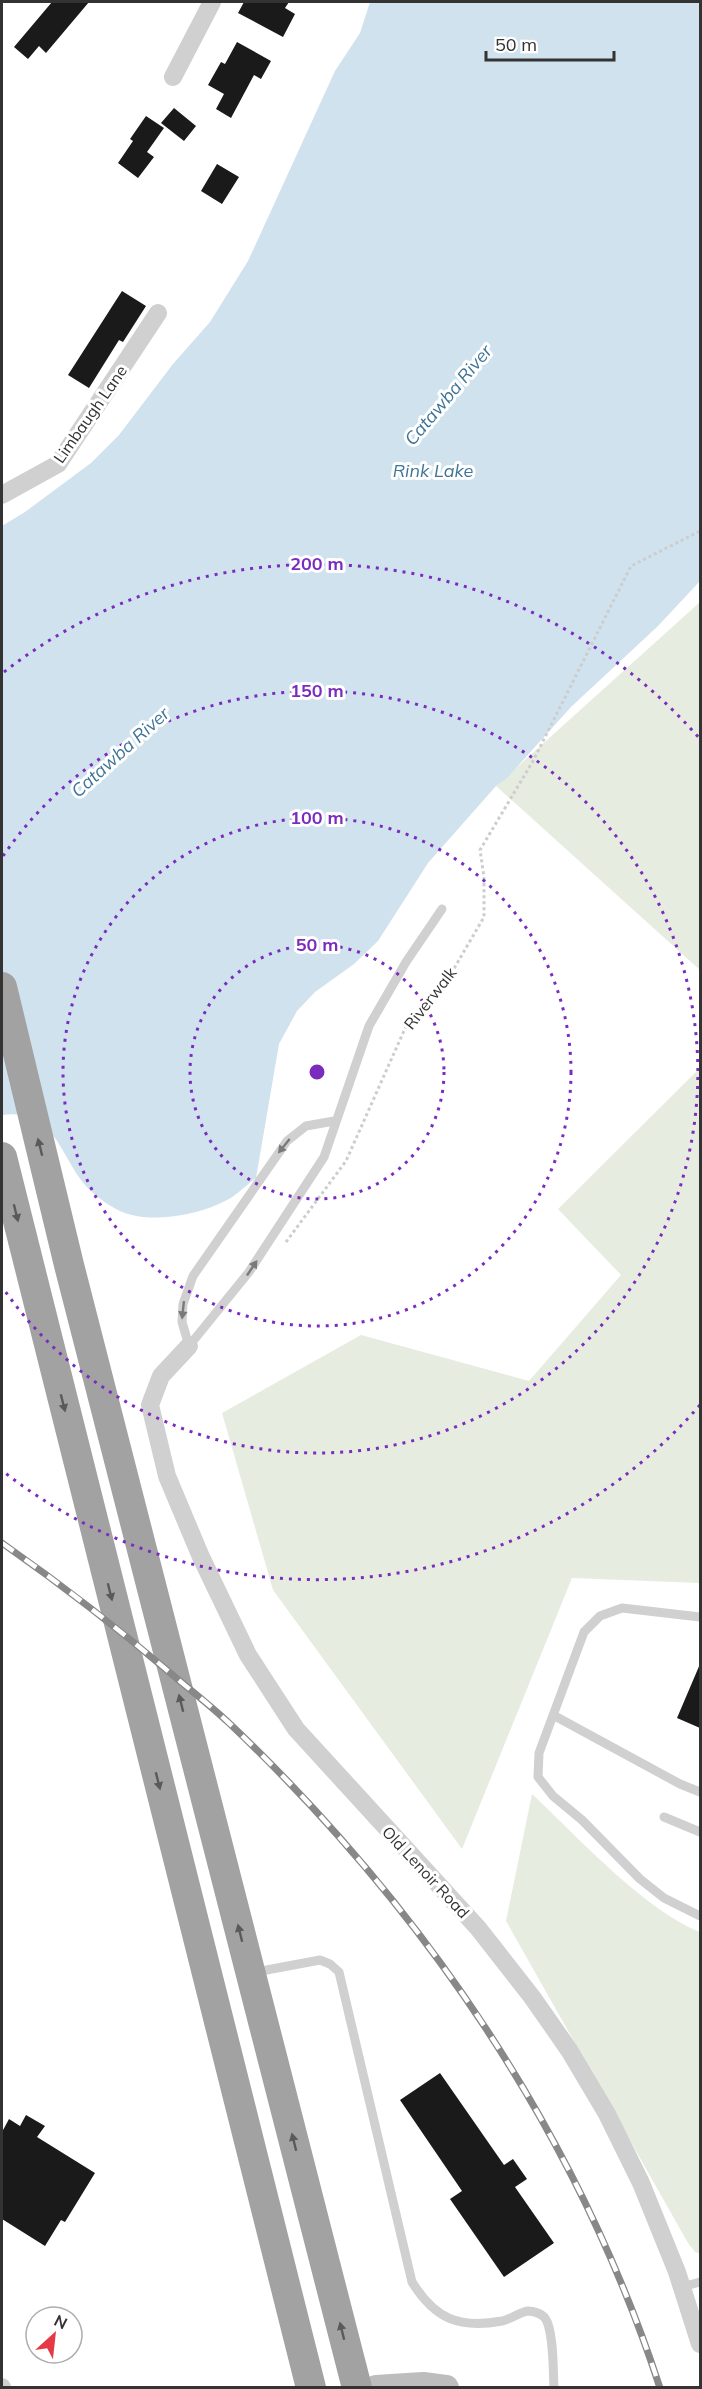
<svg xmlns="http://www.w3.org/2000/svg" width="702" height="2389" font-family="Mulish,sans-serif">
  <rect width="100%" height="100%" fill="#fff"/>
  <path fill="#e6ecdf" d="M700,602V970L496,786Z
    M700,1068V1583L572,1578L462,1849L273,1590L222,1413L361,1335L529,1381L621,1275L558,1209Z
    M532,1794C578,1837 643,1909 700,1932V2254L695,2252L688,2243L506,1921Z"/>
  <path fill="#cfe2ee" d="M370,2H700V581L658,626L571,707L507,778L496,786L428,863L378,941L354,964L315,992L297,1011L279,1044L256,1178C246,1185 237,1195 227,1200C201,1214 160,1222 132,1215C117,1212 100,1200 89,1189C60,1160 57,1107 2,1115V526L25,512L91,463L119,435L173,364L210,322L248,261L335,71L360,33Z"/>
  <path fill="#1a1a1a" d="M52,2H89L46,53L39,46L28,59L14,47Z
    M244,2H289L285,8L295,14L283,37L238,13Z
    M237,42L271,61L261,79L254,75L231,118L216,109L224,94L208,85L221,62L225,64Z
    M174,108L196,126L184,141L161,123Z
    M146,116L164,128L147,152L154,157L138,178L118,163L133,141L130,139Z
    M217,164L239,177L222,204L201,191Z
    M122,291L146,306L123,342L119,340L89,388L68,375Z
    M700,1664V1728L677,1718Z
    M440,2073L504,2165L513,2159L527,2179L515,2187L554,2243L504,2277L450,2199L462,2191L400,2100Z
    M26,2115L45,2126L37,2137L95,2173L65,2222L61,2220L45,2246L2,2219V2132L9,2119L20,2126Z"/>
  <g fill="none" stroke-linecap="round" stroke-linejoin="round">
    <path stroke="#cdcdcd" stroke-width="3" stroke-dasharray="3 3" stroke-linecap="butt" d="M286,1242L346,1161L407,1024L452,972L484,917V877L480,850L533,761L631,566L700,531"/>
    <path stroke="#d0d0d0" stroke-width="9" d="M189,1346L249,1272L324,1157L369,1026L406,962L442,909
      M189,1346L182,1322L183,1304L193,1276L287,1141L306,1126L334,1121
      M700,1617L622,1608L600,1616L584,1632L539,1753L538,1777L553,1796L582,1820L640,1879L664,1898L700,1916
      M553,1715L680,1784L700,1792
      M664,1817L700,1832
      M256,1972L320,1960L330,1964L339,1972L412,2282C435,2319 459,2329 502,2321C511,2319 520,2312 528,2311C534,2311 542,2314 545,2318C554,2330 553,2372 554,2388
      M682,2287L700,2282"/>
    <path stroke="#d0d0d0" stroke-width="18" d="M173,77L212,2
      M2,495L58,464L158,313
      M189,1346L161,1376L150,1405L167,1476L201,1557L248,1655L296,1729L478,1928L532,1997L569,2050L607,2114L641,2183L677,2272L700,2344
      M2,2387V2388"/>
    <path stroke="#bdbdbd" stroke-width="26" d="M376,2388L423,2385L446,2388"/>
    <path stroke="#a2a2a2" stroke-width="30" d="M2,987L69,1265L357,2388
      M2,1157L311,2388"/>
    <g stroke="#888" stroke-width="7">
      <path id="rail" d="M2,1543C62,1585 119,1629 175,1677C193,1692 212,1707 229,1723C423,1907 577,2133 660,2388"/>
    </g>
    <use href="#rail" stroke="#fff" stroke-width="4.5" stroke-dasharray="14" stroke-linecap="butt"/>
  </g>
  <defs><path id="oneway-solid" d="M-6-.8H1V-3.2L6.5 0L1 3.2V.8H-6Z" transform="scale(1.5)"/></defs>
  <g fill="#7a7a7a">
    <use href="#oneway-solid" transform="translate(284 1146) rotate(129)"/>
    <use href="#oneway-solid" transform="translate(252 1268) rotate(-56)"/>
    <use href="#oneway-solid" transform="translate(183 1310) rotate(96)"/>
  </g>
  <g fill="#5a5a5a">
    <use href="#oneway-solid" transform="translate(40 1147) rotate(-104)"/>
    <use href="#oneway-solid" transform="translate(16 1213) rotate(76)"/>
    <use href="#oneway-solid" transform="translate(63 1403) rotate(76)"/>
    <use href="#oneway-solid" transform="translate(110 1592) rotate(76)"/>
    <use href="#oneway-solid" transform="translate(181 1703) rotate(-104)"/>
    <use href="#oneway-solid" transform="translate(158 1781) rotate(76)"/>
    <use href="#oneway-solid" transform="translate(240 1933) rotate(-104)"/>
    <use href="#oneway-solid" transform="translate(294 2142) rotate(-104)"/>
    <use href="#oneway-solid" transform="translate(342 2331) rotate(-104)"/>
  </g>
  <g fill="none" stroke="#7b2cbf" stroke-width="3" stroke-dasharray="3 6">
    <circle cx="317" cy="1072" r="127"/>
    <circle cx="317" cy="1072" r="254"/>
    <path d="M3 856A381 381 0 1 1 3 1288"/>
    <path d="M700 1405A508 508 0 0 1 4 1472M4 672A508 508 0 0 1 700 739"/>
  </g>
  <g text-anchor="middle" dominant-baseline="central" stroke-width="6" stroke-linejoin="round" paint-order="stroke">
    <g font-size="16" fill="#333" stroke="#fff">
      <text transform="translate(90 414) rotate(-55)">Limbaugh Lane</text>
      <text transform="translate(430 998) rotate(-52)">Riverwalk</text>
      <text transform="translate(426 1872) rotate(47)">Old Lenoir Road</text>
    </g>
    <g font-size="18" font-style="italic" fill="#3f7597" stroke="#fff">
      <text transform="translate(448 395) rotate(-50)">Catawba River</text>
      <text x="433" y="470">Rink Lake</text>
      <text transform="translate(120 752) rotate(-42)">Catawba River</text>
    </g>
  </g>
  <circle cx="317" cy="1072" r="9" fill="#7b2cbf" stroke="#fff" stroke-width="3"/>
  <g font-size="18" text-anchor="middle" font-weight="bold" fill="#7b2cbf" stroke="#fff" stroke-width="6" stroke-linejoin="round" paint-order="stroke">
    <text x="317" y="570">200 m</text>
    <text x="317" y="697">150 m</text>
    <text x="317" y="824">100 m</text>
    <text x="317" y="951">50 m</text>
  </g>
  <rect width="702" height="2389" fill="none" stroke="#333333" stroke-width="6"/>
  <g transform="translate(54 2335) rotate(27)"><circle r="28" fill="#ffffff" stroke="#adadad" stroke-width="1.5"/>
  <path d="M0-4.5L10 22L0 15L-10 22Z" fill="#e63946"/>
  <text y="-9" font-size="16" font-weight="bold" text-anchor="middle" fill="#333333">N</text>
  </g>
  <path d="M486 51v9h128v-9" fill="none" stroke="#333333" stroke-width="3"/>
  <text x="495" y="51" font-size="18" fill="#333333" stroke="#ffffff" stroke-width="4.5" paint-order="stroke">50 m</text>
</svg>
